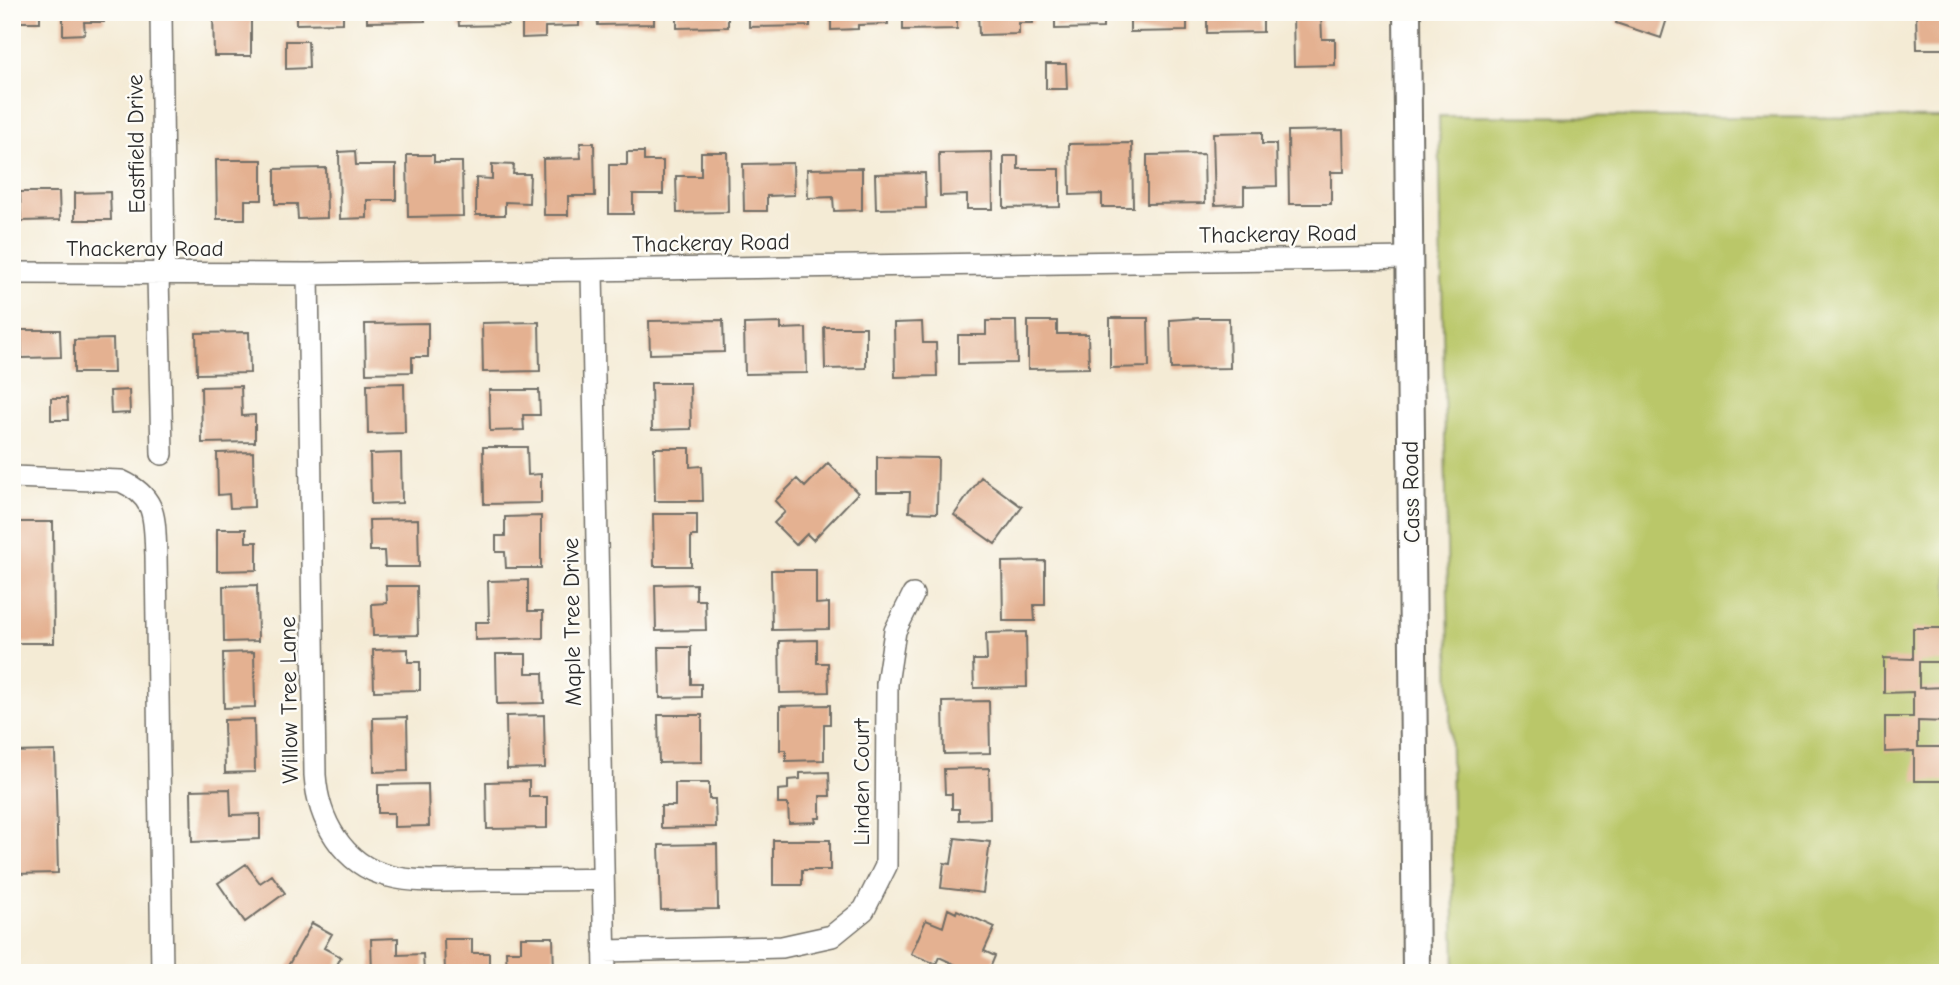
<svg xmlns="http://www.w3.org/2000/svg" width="1960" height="985" font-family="'Comic Neue',sans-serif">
  <rect width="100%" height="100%" fill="#fdfcf7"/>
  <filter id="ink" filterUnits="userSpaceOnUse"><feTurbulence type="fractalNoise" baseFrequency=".0143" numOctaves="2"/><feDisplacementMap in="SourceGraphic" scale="14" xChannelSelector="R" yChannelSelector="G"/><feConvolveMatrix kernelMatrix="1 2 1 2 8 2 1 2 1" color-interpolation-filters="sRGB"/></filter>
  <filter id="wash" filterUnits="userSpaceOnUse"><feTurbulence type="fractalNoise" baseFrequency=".00686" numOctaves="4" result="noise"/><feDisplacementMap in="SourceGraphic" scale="28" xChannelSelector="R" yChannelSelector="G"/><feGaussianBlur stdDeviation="1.57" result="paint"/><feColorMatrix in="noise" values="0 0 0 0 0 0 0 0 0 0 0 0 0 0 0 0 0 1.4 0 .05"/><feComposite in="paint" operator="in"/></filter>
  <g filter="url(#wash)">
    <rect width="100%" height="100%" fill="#f4ebd5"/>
    <path fill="#bac769" stroke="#72794a" stroke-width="2" d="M1439,116L1948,118V973H1455Z"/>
    <g id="blocks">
      <path fill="#e4b191" d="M12,12H40V22H12Z
        M63,12H104V22H84L85,34L63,35Z
        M213,12H272V18H251V56H214Z
        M296,12H343V23L296,24Z
        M367,12H424L425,21L367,22Z
        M458,12H507L508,25L459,26Z
        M522,12H579V26L545,27V37L522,38Z
        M597,12H654V24L598,25Z
        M677,12H728V27L677,28Z
        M749,12H810V26L749,27Z
        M831,12H887L888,24L858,25V29L831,30Z
        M903,12H957V29L903,30Z
        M978,12H1033V23H1019V34L979,35Z
        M1055,12H1103V28L1055,29Z
        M1130,12H1187V31L1130,32Z
        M1207,12H1263V32L1207,33Z
        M1293,12H1321L1322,39H1335V65L1294,66Z
        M1619,12H1669L1661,38L1616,23Z
        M1916,12H1948V49H1917Z
        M286,41H308L309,68L286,69Z
        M1046,64H1066L1067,89H1046Z
        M1343,130L1344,172H1331V204H1289L1288,131Z
        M1262,132V144H1276L1277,186L1244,187V204L1215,205L1213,133Z
        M580,143H594L595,196H568V215H544L543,159L581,158Z
        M1132,143L1133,207H1102V194L1070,195L1069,144Z
        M355,151L356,165H396V200H367V218L340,219L339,152Z
        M627,152H644V161H663V194H633V214H609V165H627Z
        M701,152H727L728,212L677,213L676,176H701Z
        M992,152L993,209H967V195L940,196L939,153Z
        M1204,154L1205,203L1147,204V155Z
        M407,155H434V162H462L463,216L408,217Z
        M1004,156H1018V169H1060V207L1004,208Z
        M216,160H262V200H245V219H217Z
        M793,163L794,195L767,196V211H744L743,164Z
        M492,164L514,165L513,174H530L529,203L505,202V215H476V178L492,179Z
        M326,168L327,218L298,219L297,204H275V169Z
        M862,168V210L834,211L833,197L808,198L807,169Z
        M925,173L926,208L876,209L875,174Z
        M20,192H59L60,220L21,221Z
        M110,192L111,220H75V193Z
        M1110,318H1148L1149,367L1110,368Z
        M1198,318H1229L1230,368L1171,369L1170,320Z
        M723,320L724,352L650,354L649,321Z
        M986,321H1016L1017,363L958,364V335H986Z
        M1028,321H1057V334H1088L1089,368L1028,369Z
        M539,322L540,371L483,372L482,323Z
        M922,322L923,343H936L937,376L895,377L894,323Z
        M428,323V357H412V372L366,373L365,324Z
        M781,323V329L806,328L807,373L745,374L744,324Z
        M824,327H866V368L825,369Z
        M21,330H60L61,357L22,358Z
        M249,332L250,373L197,374L196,333Z
        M113,339L114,373H74V340Z
        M404,383L405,433L368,434L367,384Z
        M651,383H690L691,429L652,430Z
        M241,386L242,416L255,415V442L202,443L201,387Z
        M129,390L130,413L111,414L110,391Z
        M489,390H539L540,415H523L524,430L490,431Z
        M51,398H67L68,420H51Z
        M483,447H527L528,475L541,474V503L484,504Z
        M654,448H690V467L702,466L703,501H655Z
        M253,452L254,507L230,508L229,494L218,495L217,453Z
        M401,453L402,503L371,504L370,454Z
        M877,457L938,458L937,513L909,512L910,492H877Z
        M828,463L858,493L813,540L807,534L796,545L774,523L785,512L775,501L797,479L805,487Z
        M981,477L1022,507L995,544L954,515Z
        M653,514H697V536H691V566H654Z
        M541,516V568H506L505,552H496V536H505V517Z
        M418,519L419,567H385L384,551H370L369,520Z
        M12,522H53L54,643H12Z
        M217,529H246V542H257V570L217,571Z
        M1045,561V605H1034L1035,621H1003L1002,562Z
        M771,570H816V604L829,603V629L772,630Z
        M528,580V611H543V638L475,640V622H489L488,581Z
        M696,584V600H705L706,630L656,631L655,585Z
        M257,585L258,641L224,642L223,586Z
        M386,586H417L418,635L373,636L372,604L387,603Z
        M1913,628H1947V662H1919V688L1947,687V722L1918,721V747H1948V781H1914V751L1885,752V717H1913V692L1884,693V658L1913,659Z
        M1026,632L1027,687L974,688L973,660H987L986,633Z
        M817,640V663H828L829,692L780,693L779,641Z
        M659,647H691V684H701V697L660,698Z
        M408,649V662H420V690L374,691L373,650Z
        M254,652L255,707L224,708L223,653Z
        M496,654H526V673H543L544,703L497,704Z
        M989,701L990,753L944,754L943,702Z
        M830,705V724H824V760L786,761V750H780V706Z
        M544,715L545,768L507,769L506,716Z
        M658,715H702V762L659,763Z
        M407,717L408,771L374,772L373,718Z
        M254,719L255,772L225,773L224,720Z
        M55,751L58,873L12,874V752Z
        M989,768L990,819L959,820V809H952V794H945L944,769Z
        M829,772L830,796H820V818H815L816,822L789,823L788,804H778V790L788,789V780L800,779V773Z
        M529,781V797H547V828L487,829L486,782Z
        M675,783H709V799H715L716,827L661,828V806H675Z
        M428,784L429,826L394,827V813H378V785Z
        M230,789L231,815L260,814V839L192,842L191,790Z
        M955,838L990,842L983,893L941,888L944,863L951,864Z
        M773,840H830V870H802V885H773Z
        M717,844L718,909L661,910L659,845Z
        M246,864L260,883L272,875L285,893L245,922L218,883Z
        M948,909L956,913L957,910L995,927L984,951L995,956L988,973H974L939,957L936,964L911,954L926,920L943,927Z
        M312,923L332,934L324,948L341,957L333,973H284Z
        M521,937H553L554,973H507L506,951H521Z
        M398,938V955L423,954L424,973H372L371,939Z
        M444,939H472V953H489V973H445Z"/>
    </g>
  </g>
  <g filter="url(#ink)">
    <use href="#blocks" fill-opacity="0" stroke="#716e66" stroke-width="2"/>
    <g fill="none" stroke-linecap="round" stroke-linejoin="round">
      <g stroke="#716e66" stroke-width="24">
        <path id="minor" d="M161,12L164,275
          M592,271L605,973
          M12,273L308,274L1411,258
          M308,274L315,775C318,819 342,865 389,876C419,884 454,880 485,880C525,880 564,880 603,879
          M158,275L162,454
          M12,477L121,481C158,498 154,519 156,555L162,973
          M604,951L782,947L832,936L864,910L886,866L887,684L895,631L913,595"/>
      </g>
      <g stroke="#716e66" stroke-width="30">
        <path id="tertiary" d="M1407,12L1416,973"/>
      </g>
      <use href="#minor" stroke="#fff" stroke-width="21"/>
      <use href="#tertiary" stroke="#fff" stroke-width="26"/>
    </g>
  </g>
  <g text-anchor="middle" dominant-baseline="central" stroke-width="5" stroke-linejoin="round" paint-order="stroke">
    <g font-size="23" fill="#2b2b2b" stroke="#fdfcf7">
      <text transform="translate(136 144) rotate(-91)">Eastfield Drive</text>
      <text transform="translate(1278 234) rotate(-1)">Thackeray Road</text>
      <text transform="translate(711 243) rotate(-1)">Thackeray Road</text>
      <text x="145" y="248">Thackeray Road</text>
      <text transform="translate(1411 492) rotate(-91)">Cass Road</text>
      <text transform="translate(572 622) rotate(-91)">Maple Tree Drive</text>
      <text transform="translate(289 700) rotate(-91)">Willow Tree Lane</text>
      <text transform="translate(861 782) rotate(-90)">Linden Court</text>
    </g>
  </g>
  <rect width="1960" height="985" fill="none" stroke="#fdfcf7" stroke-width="42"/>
</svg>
